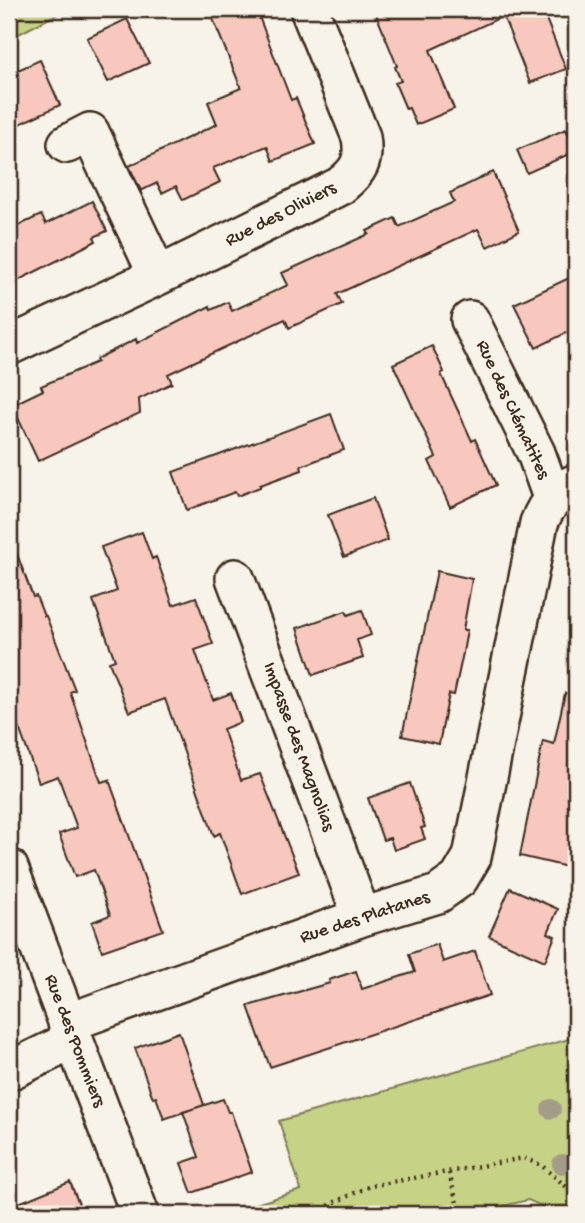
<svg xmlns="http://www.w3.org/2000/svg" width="585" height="1223" font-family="'Gochi Hand',sans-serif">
  <rect width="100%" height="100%" fill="#f7f3e8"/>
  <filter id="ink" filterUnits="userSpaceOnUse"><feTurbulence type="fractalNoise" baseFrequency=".0143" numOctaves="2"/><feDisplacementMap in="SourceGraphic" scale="14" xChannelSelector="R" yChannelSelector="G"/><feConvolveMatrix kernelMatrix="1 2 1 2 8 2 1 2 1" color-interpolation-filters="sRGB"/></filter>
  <g filter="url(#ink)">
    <path fill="#c6d285" stroke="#807e52" stroke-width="2" d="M9,9H67L9,39Z
      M576,1037V1214H561L528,1200L470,1214H224L301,1190L279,1121Z"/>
    <path fill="#f8c8be" stroke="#3b2a1e" stroke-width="2" d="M209,9H256L291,100L296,98L315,144L273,161L267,146L213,168L220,182L183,200L176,186L162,193L157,183L141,191L129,166L217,124L208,102L241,88Z
      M374,9H542L566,69L530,83L503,16L430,50L454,109L416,125L409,108L406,109L395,83L401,81L395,67L397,66Z
      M127,19L149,63L108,82L87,38Z
      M40,60L60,105L9,129V74Z
      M566,129L576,151L527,173L517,150Z
      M493,172L519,231L487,247L478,229L337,294L342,304L289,328L285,319L168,374L172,383L139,399L140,413L38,461L12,405L43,390L41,386L97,362L96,359L136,339L137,343L210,306L211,310L228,302L232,311L288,285L282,273L369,234L367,231L395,218L399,227L454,202L450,193Z
      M92,201L107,231L94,237L96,241L9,285V230L41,215L46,224Z
      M569,278L576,292V328L536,348L514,304Z
      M432,346L444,372L441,374L472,441L475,439L496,485L450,507L429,461L436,457L393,364Z
      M331,414L344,450L301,466L302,470L260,485V487L237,496L235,492L187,510L173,472Z
      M373,498L388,540L344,557L328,515Z
      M142,532L152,559L156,557L173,605L196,597L213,644L195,650L213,700L231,693L241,722L223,729L241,780L260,774L299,873L242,894L220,833L214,836L165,699L129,712L109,662L115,660L93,600L117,591L101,547Z
      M11,538L33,597L36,596L44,616H46L75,690L70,692L101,782L109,780L163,930L102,951L92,922L110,915L94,870L75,877L59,834L77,828L58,776L39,783L9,700V539Z
      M437,571L472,579L463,630H467L463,653L454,695L449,694L439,744L402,736Z
      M362,610L371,635L357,640L363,658L313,675L297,628L346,611L348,615Z
      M565,693L576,694V869L520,856L543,741L554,744Z
      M410,783L425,827L421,828L425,839L394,850L390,838L383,840L368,798Z
      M510,888L558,909L548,933L555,936L545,961L489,936Z
      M437,944L443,962L475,951L490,995L270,1067L248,1006L330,983L329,980L356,971L362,989L415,972L409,954Z
      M179,1032L204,1105L164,1119L156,1097L153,1098L135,1048Z
      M223,1099L228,1112H231L252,1172L192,1193L181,1163L199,1157L183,1112Z
      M70,1182L83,1214H9V1207Z"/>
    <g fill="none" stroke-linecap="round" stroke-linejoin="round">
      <g stroke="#3b2a1e" stroke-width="42">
        <path id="street" d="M67,144L90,132L158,276
          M470,320L536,453L553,500
          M9,346L158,276L340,186C359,171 365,161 361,137L309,9
          M235,578L362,917
          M9,868L140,1214
          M67,1023L362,917L438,894L459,879L472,857L539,523C546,505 558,490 576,483
          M9,1071L73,1040"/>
      </g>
      <path stroke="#3b2a1e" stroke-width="4.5" stroke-dasharray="2 5" stroke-linecap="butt" d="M449,1173L460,1214
        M317,1214L333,1203L370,1186L524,1158L541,1165L576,1195"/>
      <use href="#street" stroke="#f7f3e8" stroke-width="37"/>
    </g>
    <g fill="#a39c87">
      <circle cx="551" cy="1109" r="10"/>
      <circle cx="562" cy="1164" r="10"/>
    </g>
  </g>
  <g text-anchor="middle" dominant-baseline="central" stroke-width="5" stroke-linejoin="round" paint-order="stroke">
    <g font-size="19" fill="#3b2a1e" stroke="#f7f3e8">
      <text transform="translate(281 215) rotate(-27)">Rue des Oliviers</text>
      <text transform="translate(512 410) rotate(65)">Rue des Clématites</text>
      <text transform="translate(298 747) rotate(70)">Impasse des Magnolias</text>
      <text transform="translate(365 918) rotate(-18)">Rue des Platanes</text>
      <text transform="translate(74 1041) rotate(69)">Rue des Pommiers</text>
    </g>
  </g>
  <rect width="585" height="1223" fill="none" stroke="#f7f3e8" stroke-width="35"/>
  <rect x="18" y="18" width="550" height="1188" fill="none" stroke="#3b2a1e" stroke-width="2.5" filter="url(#ink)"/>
</svg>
